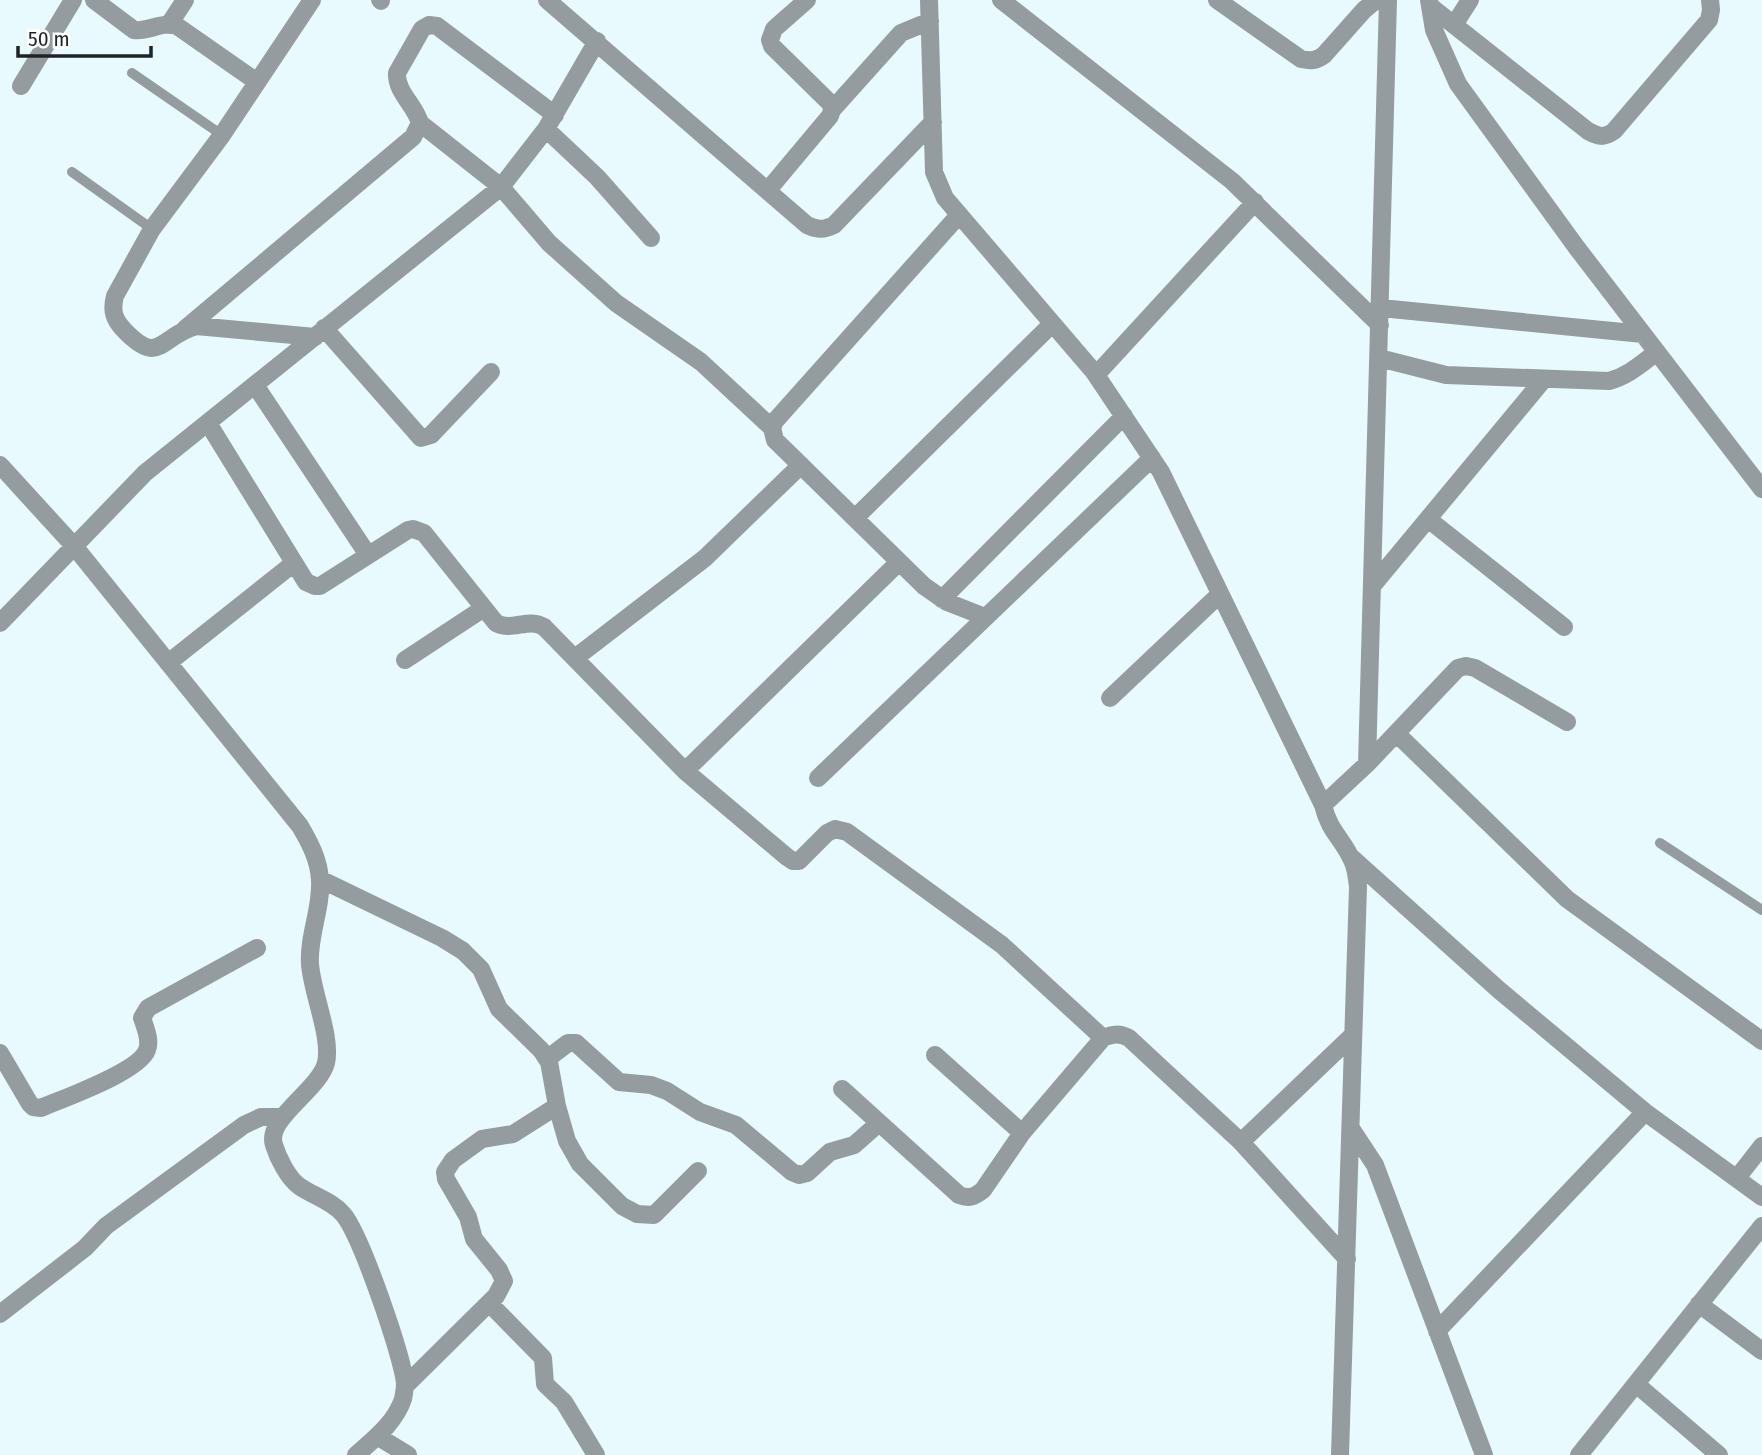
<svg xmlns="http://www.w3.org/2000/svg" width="1762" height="1455" font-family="'Fira Sans Condensed',sans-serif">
  <rect width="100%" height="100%" fill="#e9faff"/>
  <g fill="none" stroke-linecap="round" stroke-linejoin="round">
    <path stroke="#949c9f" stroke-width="10" d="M132,73L222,135
      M72,172L152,229
      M1660,843L1762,910"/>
    <path stroke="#949c9f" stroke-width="18" d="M94,0L134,30C149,32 161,21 177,26L257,82
      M312,0L222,135L152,229L115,296C111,311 114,320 125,331C160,367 160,336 196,326L315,337
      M380,0L381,1
      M547,0L807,225C818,230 824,230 834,225L933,122
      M929,0L934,172L945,198L1094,372L1161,472L1323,805C1329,831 1342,838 1352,860C1356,868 1357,878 1358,887L1340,1455
      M1001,0L1232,181L1380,325
      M1217,0L1301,59C1311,61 1316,61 1324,55L1364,10L1376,0
      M1429,0L1434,30L1458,84L1577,248L1762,489
      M1430,6L1588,131C1599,137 1604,138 1614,131L1709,20L1711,10L1710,0
      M170,23L185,0
      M1454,25L1470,0
      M21,86L73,0
      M832,110L901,33L930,21
      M420,123L501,187L546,129L597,41
      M546,129L597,177L651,238
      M768,190L830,116L832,110L831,104L772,46L770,40L774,29L807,0
      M959,215L775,421L772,428L775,440L924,586L947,602L985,617
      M1381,308L1643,334
      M324,328L421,438L431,435L491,372
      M185,329L413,137L420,123C415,105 396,92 397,73L422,29L429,25L437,26L555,115
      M1379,358L1446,375L1609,381C1628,376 1641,364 1657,352
      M1096,375L1255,202
      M255,385L368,555
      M208,423L306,582L315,586H320L408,530L413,529L424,533L496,623C513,632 528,617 544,627L685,771L787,857L793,861H799L827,833L835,829L847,832L1002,945L1103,1038
      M0,465L74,546L300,826C310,843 319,860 320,880C322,908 308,936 310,964C312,993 332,1037 326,1063C319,1090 265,1119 274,1145C278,1158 288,1178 299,1186C313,1196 332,1201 343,1214C361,1235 402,1355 405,1383C405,1388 404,1394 403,1399C395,1423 374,1439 356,1455
      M855,518L1052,324
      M1428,519L1564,627
      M1373,585L1544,379
      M942,599L1124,416
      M0,623L145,473L501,187L549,243L616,303L701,362L772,428
      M575,658L705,558L801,465
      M405,660L484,608
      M168,663L294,563
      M1110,698L1220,594
      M1397,734L1567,899L1762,1041
      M1367,764L1458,668L1466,666L1475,668L1567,722
      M685,771L899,562
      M818,778L1152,458
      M1323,805L1367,764L1388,0
      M1352,858L1499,990L1645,1112L1762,1197
      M320,879L442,938L463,951L481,969L499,1009L541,1050L549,1062L557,1106L567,1141L580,1164L622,1206L637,1214L654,1215L698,1171
      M0,1053L30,1104L33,1107L41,1108C64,1098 139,1072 147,1050C151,1040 145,1027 142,1018L148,1008L257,948
      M935,1055L1022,1133
      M547,1059L568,1043H576L619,1082L651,1085L667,1091L700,1112L736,1125L792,1172L799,1175L807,1173L830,1152L854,1145L879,1123
      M842,1089L959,1195C969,1199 974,1197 983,1190L1022,1133L1103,1038C1113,1034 1119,1033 1129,1038L1241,1142L1347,1259
      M1352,1130L1375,1165L1484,1455
      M1241,1142L1353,1035
      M1737,1178L1762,1146
      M489,1303L543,1358L545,1384L564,1402L596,1455
      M1699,1304L1762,1351
      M0,1314L85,1248L106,1226L244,1125L261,1117H283
      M1437,1331L1645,1112
      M1636,1384L1719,1455
      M405,1386L496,1296L504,1281L499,1270L474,1239L468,1217L446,1179L445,1172L453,1160L482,1139L513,1134L557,1106
      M377,1436L408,1455
      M1579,1455L1762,1226"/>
  </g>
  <path d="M18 46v10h133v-10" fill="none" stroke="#1c2426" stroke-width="3.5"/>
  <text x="28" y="46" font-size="21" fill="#1c2426" stroke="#ffffff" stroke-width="5" paint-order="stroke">50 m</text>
</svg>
